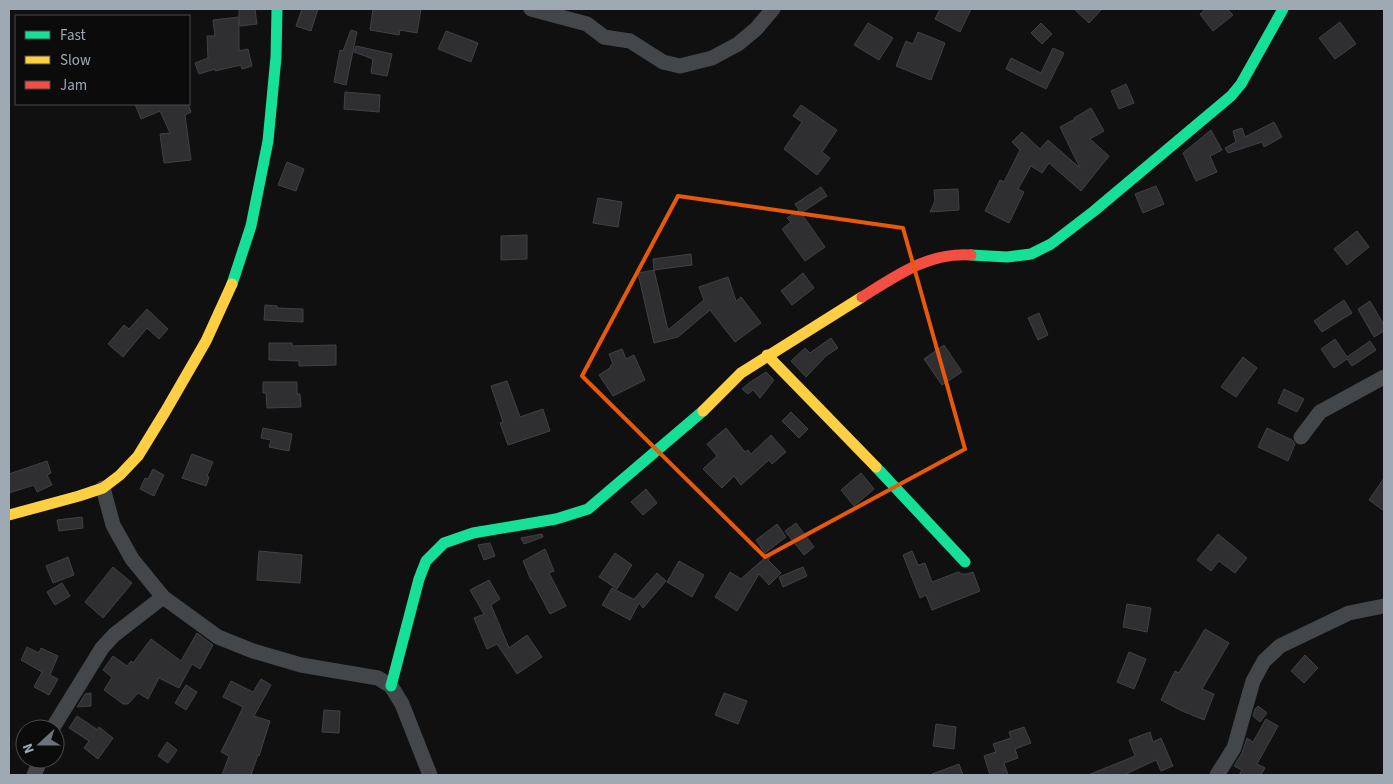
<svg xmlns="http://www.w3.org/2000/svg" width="1393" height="784" font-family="'Source Sans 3',sans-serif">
  <rect width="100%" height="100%" fill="#101011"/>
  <path fill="#2f2f32" stroke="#3f4245" d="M239,9H255L257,24L240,26L239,18V51L248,49L252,66L242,69L241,65L215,71V69L199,74L195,63L208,58L207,36H215L213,20L239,17Z
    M302,9H318L311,31L296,26Z
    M373,9H421L417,33L400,30L399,35L370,30Z
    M940,9H971L960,32L935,19Z
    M1074,9H1102L1089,23Z
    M1206,9H1227L1233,15L1213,31L1200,14Z
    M1340,22L1356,44L1335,59L1319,38Z
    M868,23L893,38L879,60L854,45Z
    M1041,23L1052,34L1042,44L1031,33Z
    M351,30L357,32L346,85L334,82L340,50L343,51Z
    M446,31L478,43L471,62L438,49Z
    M918,32L945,43L931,80L896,66L906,41L913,44Z
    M356,46L392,54L387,76L371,73L373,59L354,52Z
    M1053,48L1064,53L1046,89L1006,69L1011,58L1041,73Z
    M1126,84L1134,103L1119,109L1111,91Z
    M345,92L380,95L379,112L344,109Z
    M135,104H188L191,112L185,115L191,160L164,163L160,134L170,133L160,111L141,119Z
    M801,105L837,130L822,152L830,158L817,175L784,149L802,122L793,116Z
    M1091,108L1104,131L1090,139L1109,156L1081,191L1049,163L1042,173L1031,166L1018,189L1024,192L1009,223L985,211L1000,180L1004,182L1020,150L1012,142L1022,132L1040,149L1048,140L1080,168L1060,127L1075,119L1074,118Z
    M1274,122L1282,137L1264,147L1262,142L1228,153L1225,148L1236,142L1233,131L1242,128L1245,137Z
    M1211,130L1222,150L1210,156L1217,172L1196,181L1183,153Z
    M287,162L304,169L296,191L278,185Z
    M1156,186L1164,204L1143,213L1135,194Z
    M821,187L827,196L801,213L825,247L805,261L782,229L791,222L787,218L799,210L795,204Z
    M958,189L959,210L930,212L935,201L934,190Z
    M598,198L622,202L618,227L593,223Z
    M1357,231L1369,247L1347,265L1334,249Z
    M527,235V259L501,260V236Z
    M691,254L692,265L654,270L668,330L704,300L699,287L728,277L736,301L741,297L761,323L735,342L710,310L678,337L654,343L638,273L654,270L653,259Z
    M803,273L814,288L792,305L781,291Z
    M1344,300L1352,313L1322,332L1314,321Z
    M1370,301L1384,325V331L1374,337L1358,309Z
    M265,305L277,306V308L303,309V322L264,320Z
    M147,309L168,329L159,339L147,328L123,357L108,344L124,325L129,329Z
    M1039,313L1048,335L1038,340L1028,318Z
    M831,338L838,348L826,356L806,377L791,361L805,348L810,353Z
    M1335,339L1347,357L1370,341L1376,350L1352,366L1347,359L1334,368L1321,349Z
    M269,343H292V346L336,345V365L299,366V361L269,360Z
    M944,345L962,372L942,385L924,359Z
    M622,349L626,359L634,355L645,380L613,396L599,375L611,367L610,366L613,364L609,354Z
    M1243,357L1257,368L1236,397L1221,387Z
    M766,372L774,380L760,398L753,390L748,394L742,389L749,383Z
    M507,381L520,417L543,409L550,431L508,445L500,423L503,422L491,386Z
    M263,382H297V394H300L301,407L267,408L266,393H263Z
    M1284,389L1304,399L1297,412L1278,403Z
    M791,412L808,429L799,438L782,421Z
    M263,428L292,434L289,451L269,447L271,440L261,438Z
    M726,428L745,452L748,450L751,454L771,435L786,452L772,464L769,460L741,485L734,476L722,488L703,469L717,456L707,444Z
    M1267,428L1292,440L1295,444L1288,461L1258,447Z
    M192,454L213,462L207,476L209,477L206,486L182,478Z
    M47,461L51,473L47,475L52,485L37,492L34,485L9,493V474Z
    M153,469L164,475L154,496L140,489L145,478L148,479Z
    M861,473L874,489L854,506L841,490Z
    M1384,478V511L1369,500Z
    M646,489L657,503L643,515L631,502Z
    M82,517L83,528L59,531L57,520Z
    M796,523L814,547L804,555L785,531Z
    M777,524L786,537L765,553L756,540Z
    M542,534L543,537L524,544L521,538Z
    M1218,534L1247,558L1235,573L1219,561L1211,571L1197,560Z
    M490,543L495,556L484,560L478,545Z
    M545,549L554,571L549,573L566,606L550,614L532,580H531L523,561Z
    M259,551L302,555L300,583L257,580Z
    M912,551L918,565L925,563L932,582L958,572L962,574H967L973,572L980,591L932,610L926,595L920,598L903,555Z
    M615,553L632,565L617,589L599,577Z
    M769,554L771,555L768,560L781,573L769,585L759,574L737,611L715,597L730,572L741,579Z
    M68,557L74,575L53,583L46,566Z
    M679,561L704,575L692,597L667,582Z
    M113,567L132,583L103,618L85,602Z
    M803,567L807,576L783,587L779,577Z
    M657,573L666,581L643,608L639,603L630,620L602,605L612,588L635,600L634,599Z
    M489,580L500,599L491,605L509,648L527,635L542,657L517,674L497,644L487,649L474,618L484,614L470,590Z
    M62,583L70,596L55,605L47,592Z
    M1127,604L1151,608L1147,632L1123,627Z
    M1205,629L1229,643L1202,689L1214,694L1204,720L1180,710L1161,700L1175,671L1179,673Z
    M197,633L213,645L200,669L192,664L179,688L159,678L148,699L138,693L128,704H123L104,690L112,677L103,670L113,656L127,666L131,661L133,663L151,639L181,661Z
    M27,647L39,653L41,648L58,656L50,675L58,679L49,695L34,687L42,672L21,660Z
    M1129,652L1146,659L1134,689L1117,682Z
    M1305,655L1318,668L1304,683L1291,671Z
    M261,679L271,685L254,716L270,721L259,756L258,755L251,775H222L229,756L221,752L232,730L243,707L223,697L231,681L253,692Z
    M186,685L197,692L186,710L175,703Z
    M91,693V706L77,707L85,694Z
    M724,693L747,701L738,724L715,715Z
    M1258,706L1267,713L1260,722L1253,716L1255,709Z
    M324,710L340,711L339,733L322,732Z
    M77,716L98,730L99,727L113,738L98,759L84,748L89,741L69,728Z
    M1266,719L1278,726L1257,764L1265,768L1261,775H1239L1242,770L1234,766L1242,753L1247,738L1253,742Z
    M936,724L956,727L954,749L933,746Z
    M1024,727L1031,743L1015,749L1018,758L1004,763L1008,775H990L984,756L996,752L993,744L1011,738L1009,732Z
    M1150,732L1153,742L1161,738L1173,766L1161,771L1156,760L1124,775H1088L1135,756L1129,740Z
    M167,742L177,750L168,763L158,756Z
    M959,764L963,775H932V774Z"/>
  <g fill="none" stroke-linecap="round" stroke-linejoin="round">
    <path stroke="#44474a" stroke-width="15" d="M531,9L587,24L604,37L630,41L663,62L680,66L712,58L738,44L756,29L773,9
      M1301,437L1320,412L1384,377
      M103,488L113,525L132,559L163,597L218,637L253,651L301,665L378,678L391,686L402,704L430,775
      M52,729L102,648L114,635L163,597
      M34,775L41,759
      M1217,775L1234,748L1253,681L1264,661L1280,646L1349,613L1384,606"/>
    <path stroke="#16e098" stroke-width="11" d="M971,255L1007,257L1031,254L1051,244L1094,211L1231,96L1241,84L1283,9
      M232,284L251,226L268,141L276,57L277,9
      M876,467L965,562
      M391,686L419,579L426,561L444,543L473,533L556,519L588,509L703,411"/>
    <path stroke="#ffcf43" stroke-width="11" d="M767,355L876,467
      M703,411L741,373L862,297
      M9,515L79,496L103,488L120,475L138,456L165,412L206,341L232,284"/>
    <path stroke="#f24e42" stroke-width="11" d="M862,297C896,276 928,252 971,255"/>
  </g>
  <path fill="none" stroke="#e8590c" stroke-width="4" stroke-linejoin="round" d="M678,196L903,228L965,449L765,557L582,376Z"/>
  <rect width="1393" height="784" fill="none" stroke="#9fa9b4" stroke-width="20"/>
  <rect x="15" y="15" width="175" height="90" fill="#0b0b0c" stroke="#464a4f"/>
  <rect x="25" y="31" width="25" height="8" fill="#16e098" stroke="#464a4f"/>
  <text x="60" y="40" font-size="15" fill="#9fa9b4">Fast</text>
  <rect x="25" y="56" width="25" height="8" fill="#ffcf43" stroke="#464a4f"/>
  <text x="60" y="65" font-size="15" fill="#9fa9b4">Slow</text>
  <rect x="25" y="81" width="25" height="8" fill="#f24e42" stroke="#464a4f"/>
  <text x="60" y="90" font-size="15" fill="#9fa9b4">Jam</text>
  <g transform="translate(40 744) rotate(249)"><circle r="24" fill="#0b0b0c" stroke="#464a4f"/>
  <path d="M0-4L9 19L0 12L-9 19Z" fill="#6d737b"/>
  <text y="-8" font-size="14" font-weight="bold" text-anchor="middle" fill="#9fa9b4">N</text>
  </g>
</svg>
